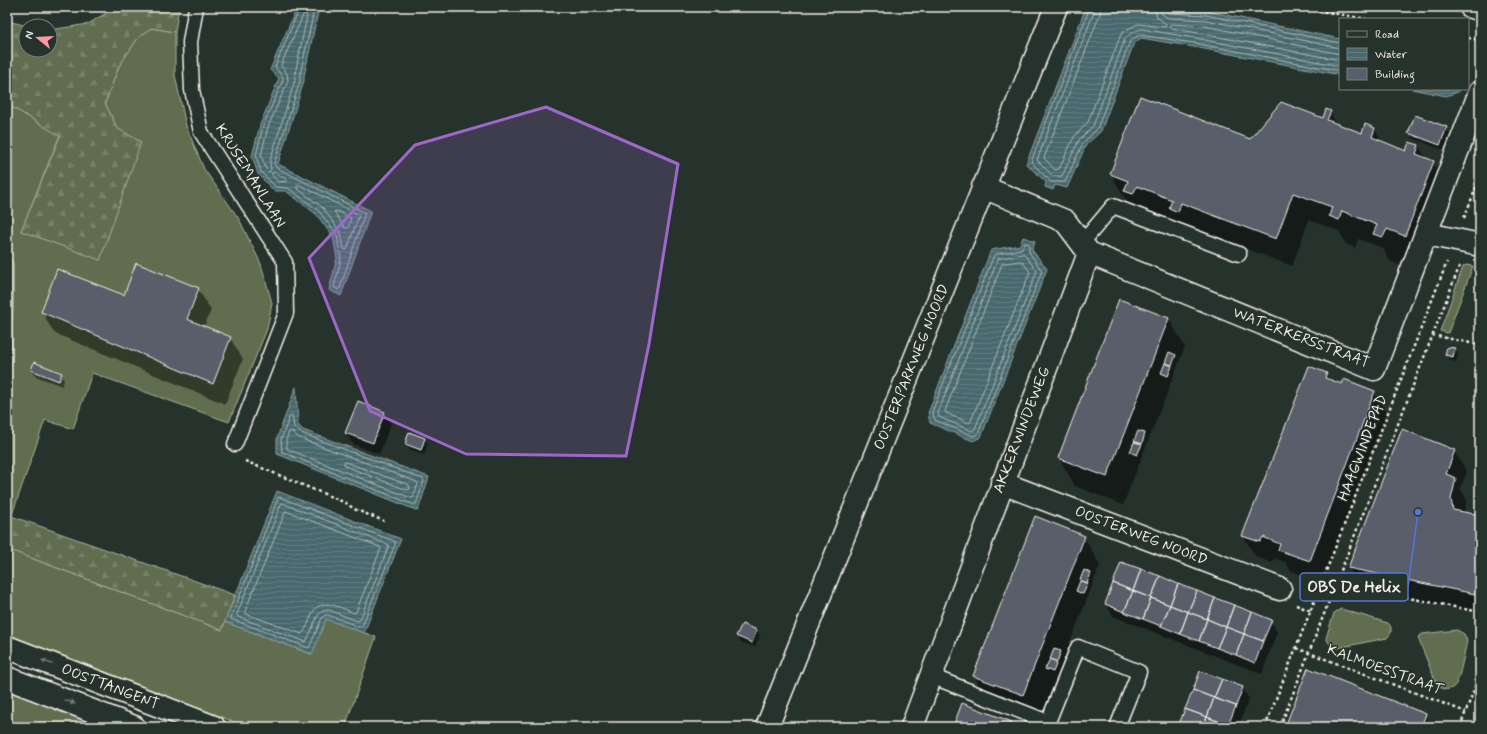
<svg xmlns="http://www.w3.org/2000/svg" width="1487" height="734" font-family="Mynerve,sans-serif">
  <defs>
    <pattern id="forest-firs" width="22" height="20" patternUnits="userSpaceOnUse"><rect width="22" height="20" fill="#606e50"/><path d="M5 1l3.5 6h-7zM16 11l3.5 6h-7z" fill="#778369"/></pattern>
    <pattern id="water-rules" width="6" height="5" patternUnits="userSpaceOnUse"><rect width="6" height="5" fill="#47686d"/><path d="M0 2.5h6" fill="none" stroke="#627e82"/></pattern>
  </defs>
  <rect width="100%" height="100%" fill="#26332d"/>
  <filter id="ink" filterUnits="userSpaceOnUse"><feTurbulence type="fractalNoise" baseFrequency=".025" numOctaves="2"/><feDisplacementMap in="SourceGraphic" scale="8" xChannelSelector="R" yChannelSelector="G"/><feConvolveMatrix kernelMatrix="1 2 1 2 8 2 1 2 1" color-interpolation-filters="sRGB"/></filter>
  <g filter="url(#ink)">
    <path fill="#606e50" stroke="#aab09c" d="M151,28L175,32V75L186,126L204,169L239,219L261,264L272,303L267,329L229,422L92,373L73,429L45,420L7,529V361L12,345L13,300V263L7,255V110L12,107L60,135L21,231L117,128L105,103L119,66L138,38Z
      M1466,265L1473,266L1448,333L1440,331L1463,267Z
      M7,549L222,630L225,622L311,654L326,619L376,637L345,727H247L7,634Z
      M1341,609L1388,623L1391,627V633L1387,638L1337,648L1331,646L1326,638L1334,613Z
      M1457,630L1464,634L1467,641C1465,650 1460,677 1456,684C1451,692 1442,690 1437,685L1418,638L1422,634Z
      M7,686L113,727H7Z"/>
    <path fill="url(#forest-firs)" stroke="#aab09c" d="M116,7H179L175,32L151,28L138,38L119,66L105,103L117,128L141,142L100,260L21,231L60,136L12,107L7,110V21L28,26H26V50H50V30L88,24Z
      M7,255L13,263V300L12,345L7,361Z
      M11,516L235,595L222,630L7,549V529Z"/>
    <path fill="url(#water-rules)" stroke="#8c9f9e" d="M297,7H312L318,12L304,76V81L278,164L371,211L341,296L329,290L337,258L333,237L316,214L286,191H274L258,174L252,156L260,125L279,78L270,70Z
      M1086,7H1140L1207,11L1340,39V75L1194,47L1141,38L1134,43L1101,131L1086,145L1067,188L1055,185L1053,190L1045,187L1046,182L1026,164Z
      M1412,89H1458V92L1446,96Z
      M1023,237L1035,241L1032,250L1047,269L981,437L973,441L930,423L928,413L991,250L1020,245Z
      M296,387L298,425L303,430L429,477L418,511L277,454V438Z
      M277,491L401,539L364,633L326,619L312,654L225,622Z"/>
    <path fill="#0007" d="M1330,112L1337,125L1362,134L1375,129L1382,142L1407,152L1419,146L1426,159L1433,162L1449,190L1421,263L1403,256L1399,265L1390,261L1383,248L1358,239L1355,248L1346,244L1339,231L1309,220L1292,266L1197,230L1194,239L1186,236L1178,223L1153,213L1150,222L1142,219L1133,204L1127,202L1111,174L1251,140L1323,119Z
      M1446,128L1450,134L1443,150L1413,138L1410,132Z
      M198,289L211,310L204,327L230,338L243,359L225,404L54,333L42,312L124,296Z
      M1169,319L1185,347L1123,505L1075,486L1059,458Z
      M1455,349L1458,355L1456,362L1450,360L1446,355Z
      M32,370L61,374L64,380L62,386L35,376Z
      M1326,373L1330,381L1343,386L1374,392L1387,413L1322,582L1291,571L1286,563L1275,558L1272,563L1256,557L1243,536Z
      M384,412L391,424L379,454L353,444L346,433Z
      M424,438L428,444L424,455L409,449L406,444Z
      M1454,451L1467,472L1460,488L1467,500L1464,513L1480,516V613L1361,589L1349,568Z
      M1084,537L1100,565L1039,723L990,704L974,676Z
      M1106,604L1271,621L1277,632L1262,674L1113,616Z
      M757,631L760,636L755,647L741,642L737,636Z
      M1242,688L1249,699L1238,727H1179Z
      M1425,715L1432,727H1287Z"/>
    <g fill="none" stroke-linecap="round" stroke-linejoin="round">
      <path stroke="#afbab7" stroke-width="1" d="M300,7L275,67L282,76L283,80L263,126L256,156L261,172L276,187L288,188L318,210L337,235L341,259L334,287L338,290L340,288L365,213L277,168L274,164L300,81V75L313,15L309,7
        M1090,7L1031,162L1051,182H1065L1083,143L1097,129L1130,41L1139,35L1194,43L1340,71
        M1095,7L1094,12L1037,160L1053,176H1062L1079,140L1093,126L1125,39C1129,34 1136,30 1142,29L1195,38L1340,66
        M1101,7L1100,14L1044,158L1055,170L1059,169L1074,137L1088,122L1121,34L1126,30L1138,24L1164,27L1166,26V24L1157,17L1154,7
        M1160,7L1162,14L1168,18L1206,20L1340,48
        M1165,7L1166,11L1169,13L1206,15L1340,43
        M304,14H306L307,16L295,74V80L270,161L271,170L269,172L266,169L261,155L268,127L288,81L287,74L281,66Z
        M1340,54L1205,26L1171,24L1169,26L1171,28L1340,60
        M272,173L274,172L286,179L287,181L278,182L272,175Z
        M300,185L359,215L347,250L344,249L341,233L323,208L297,188V186Z
        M335,211H337L351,218L348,228H345L335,213Z
        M1025,243L1029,244V252L1042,271L978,434L973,436L935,420L932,412L994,255L1021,249Z
        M1024,254L1037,271L975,429L972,431L939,417L938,413L998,259Z
        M1022,261L1030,272L971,421L969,423L946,413L945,411L1002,264Z
        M292,415L294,427L301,433L423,479L424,481L416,504L414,505L282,452L281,439L290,416Z
        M291,431L299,438L417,482L418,484L413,498H411L287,449L286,440L289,432Z
        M345,462L409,485L410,489L407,490L345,466L344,464Z
        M279,497L396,542L362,626L360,627L328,615H325L322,618L309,648L231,619Z
        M282,503L389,545L360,620L357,621L329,610L323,611L318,615L306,642L238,617L237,615Z
        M286,511L380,547L381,548L356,612L354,613C341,608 320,596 312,614C309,620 307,629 302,634L246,614L245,612Z"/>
    </g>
    <path fill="#585e6b" stroke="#f4f1e8" d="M1140,96L1250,139L1281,102L1323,118L1326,109L1331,111L1327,120L1362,133L1365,124L1375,128L1372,137L1406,151L1409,142L1419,145L1416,154L1434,161L1405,236L1387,229L1383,237L1373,234L1377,225L1342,211L1339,220L1329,216L1332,207L1293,193L1276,239L1181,203L1178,212L1169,208L1172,200L1137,186L1133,194L1124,191L1128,181L1110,174Z
      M1415,115L1447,127L1440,145L1408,133Z
      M136,263L199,288L187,319L231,337L213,384L41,312L57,269L124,295Z
      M1119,299L1169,318L1107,477L1058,458Z
      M1447,347L1455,348L1453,357L1445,355Z
      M1169,352L1176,355L1172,365L1165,363Z
      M34,362L62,373L59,381L31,370Z
      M1165,363L1172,366L1168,376L1161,373Z
      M1309,366L1327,373L1325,378L1342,384L1344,379L1375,391L1310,561L1278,550L1280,544L1263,537L1260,542L1242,536Z
      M358,401L385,412L373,443L345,433Z
      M1402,429L1455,450L1446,474L1456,478L1451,499L1453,510L1480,515V595L1348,568Z
      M1138,431L1145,433L1142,444L1134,441Z
      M409,432L425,438L421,450L405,444Z
      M1134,442L1142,444L1137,455L1130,452Z
      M1035,516L1085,536L1023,695L973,676Z
      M1121,562L1141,569L1133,591L1113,583Z
      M1141,569L1160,576L1151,598L1133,591Z
      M1084,570L1091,573L1087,583L1080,580Z
      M1160,576L1178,584L1170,605L1151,598Z
      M1080,581L1088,583L1083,594L1076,591Z
      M1113,583L1133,591L1124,612L1105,604Z
      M1178,584L1197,591L1188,612L1170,605Z
      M1133,591L1151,598L1143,619L1124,612Z
      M1197,591L1215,598L1207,619L1188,612Z
      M1151,598L1170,605L1161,626L1143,619Z
      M1215,598L1234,605L1226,627L1207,619Z
      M1170,605L1188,612L1180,634L1161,626Z
      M1234,605L1252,612L1244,634L1226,627Z
      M1188,612L1207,619L1199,641L1180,634Z
      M1252,612L1272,620L1263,641L1244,634Z
      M1207,619L1226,627L1217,648L1199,641Z
      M742,624L757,630L752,643L736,636Z
      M1226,627L1244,634L1236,655L1217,648Z
      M1244,634L1263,641L1255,663L1236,655Z
      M1054,649L1061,651L1057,662L1050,659Z
      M1050,659L1057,662L1053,672L1045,669Z
      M1308,668L1426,714L1421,727H1285Z
      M1200,671L1222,679L1214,698L1193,690Z
      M1222,679L1243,687L1236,706L1214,698Z
      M1193,690L1214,698L1207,717L1185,709Z
      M1214,698L1236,706L1228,725L1207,717Z
      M962,703L1012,722L1010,727H953Z
      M1185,709L1207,717L1203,727H1178Z
      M1207,717L1228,725V727H1203Z"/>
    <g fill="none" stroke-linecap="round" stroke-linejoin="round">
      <g stroke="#f4f1e8" stroke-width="17">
        <path id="service" d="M196,7L190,42L192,90L201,132L285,262L286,313L235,444
          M1082,243L1113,206L1239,254
          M931,676L1048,722
          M1046,727L1078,647L1139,672L1117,727"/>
      </g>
      <g stroke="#f4f1e8" stroke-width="25">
        <path id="minor" d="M1471,7L1480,9
          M1427,234L1480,245
          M1089,253L1374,369L1480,92
          M1002,483L1280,589
          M767,727L1056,7
          M912,727L1089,253L1065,221L983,187"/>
      </g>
      <g stroke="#f4f1e8" stroke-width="25">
        <path id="secondary" d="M7,647L214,727
          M7,678L134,727"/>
      </g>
      <path stroke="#f4f1e8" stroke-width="2.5" stroke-dasharray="3 3" stroke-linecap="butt" d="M1300,7L1366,19
        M1468,38L1480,40
        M1464,218L1480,178
        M1477,221L1480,212
        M1432,335L1480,345
        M245,461L346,503L354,509L384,521
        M1323,581L1480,612
        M1296,605L1311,611
        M1296,648L1466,712
        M1265,727L1447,262
        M1280,727L1460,265
        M1460,727L1480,674"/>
      <use href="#service" stroke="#26332d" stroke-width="14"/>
      <use href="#minor" stroke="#26332d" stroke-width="22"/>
      <use href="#secondary" stroke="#26332d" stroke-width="22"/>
    </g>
    <defs><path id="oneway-solid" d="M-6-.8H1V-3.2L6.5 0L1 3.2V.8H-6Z"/></defs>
    <g fill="#6e766e">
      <use href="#oneway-solid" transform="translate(47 662) rotate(-159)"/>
      <use href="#oneway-solid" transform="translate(70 702) rotate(21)"/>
    </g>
  </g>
  <path fill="#9f67cb" fill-opacity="0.2" stroke="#9f67cb" stroke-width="3" stroke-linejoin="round" d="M546,107L678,164L649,344L626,456L466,454L370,411L309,258L415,145Z"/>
  <g text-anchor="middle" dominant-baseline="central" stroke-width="3" stroke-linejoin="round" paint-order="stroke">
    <g font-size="15" fill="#f4f1e8" stroke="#26332d">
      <text transform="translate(250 176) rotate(58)">KRUSEMANLAAN</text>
      <text transform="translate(1301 338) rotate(21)">WATERKERSSTRAAT</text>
      <text transform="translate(912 367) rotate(-68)">OOSTERPARKWEG NOORD</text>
      <text transform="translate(1022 430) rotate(-69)">AKKERWINDEWEG</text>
      <text transform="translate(1363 448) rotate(-69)">HAAGWINDEPAD</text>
      <text transform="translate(1141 536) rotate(21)">OOSTERWEG NOORD</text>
      <text transform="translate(1385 670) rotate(20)">KALMOESSTRAAT</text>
      <text transform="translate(110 687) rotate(21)">OOSTTANGENT</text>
    </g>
  </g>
  <path fill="none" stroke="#5377dc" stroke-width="1.5" d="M1418 512L1408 587"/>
  <circle fill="#5377dc" stroke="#26332d" stroke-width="1.5" cx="1418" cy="512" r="4"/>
  <rect fill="#26332d" stroke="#5377dc" stroke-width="1.5" x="1300" y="573" width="108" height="28" rx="4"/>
  <g font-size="16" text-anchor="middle" font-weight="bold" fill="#f4f1e8">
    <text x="1354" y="592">OBS De Helix</text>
  </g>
  <rect width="1487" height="734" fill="none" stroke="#26332d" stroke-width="24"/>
  <rect x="12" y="12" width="1463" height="710" fill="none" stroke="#f4f1e8" stroke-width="1.5" filter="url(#ink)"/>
  <rect x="1339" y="18" width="130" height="72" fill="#26332d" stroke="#787f78"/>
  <rect x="1347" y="31" width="20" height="6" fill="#26332d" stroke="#787f78"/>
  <text x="1375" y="38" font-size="12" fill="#f4f1e8">Road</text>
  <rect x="1347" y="48" width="20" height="12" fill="url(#water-rules)" stroke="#787f78"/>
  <text x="1375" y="58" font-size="12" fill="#f4f1e8">Water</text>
  <rect x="1347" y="68" width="20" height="12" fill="#585e6b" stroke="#787f78"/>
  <text x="1375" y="78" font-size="12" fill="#f4f1e8">Building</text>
  <g transform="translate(38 38) rotate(288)"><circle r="19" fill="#26332d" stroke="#787f78"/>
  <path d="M0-3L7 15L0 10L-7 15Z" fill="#ff9aa2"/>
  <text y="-6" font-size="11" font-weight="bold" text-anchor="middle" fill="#f4f1e8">N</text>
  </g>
</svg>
